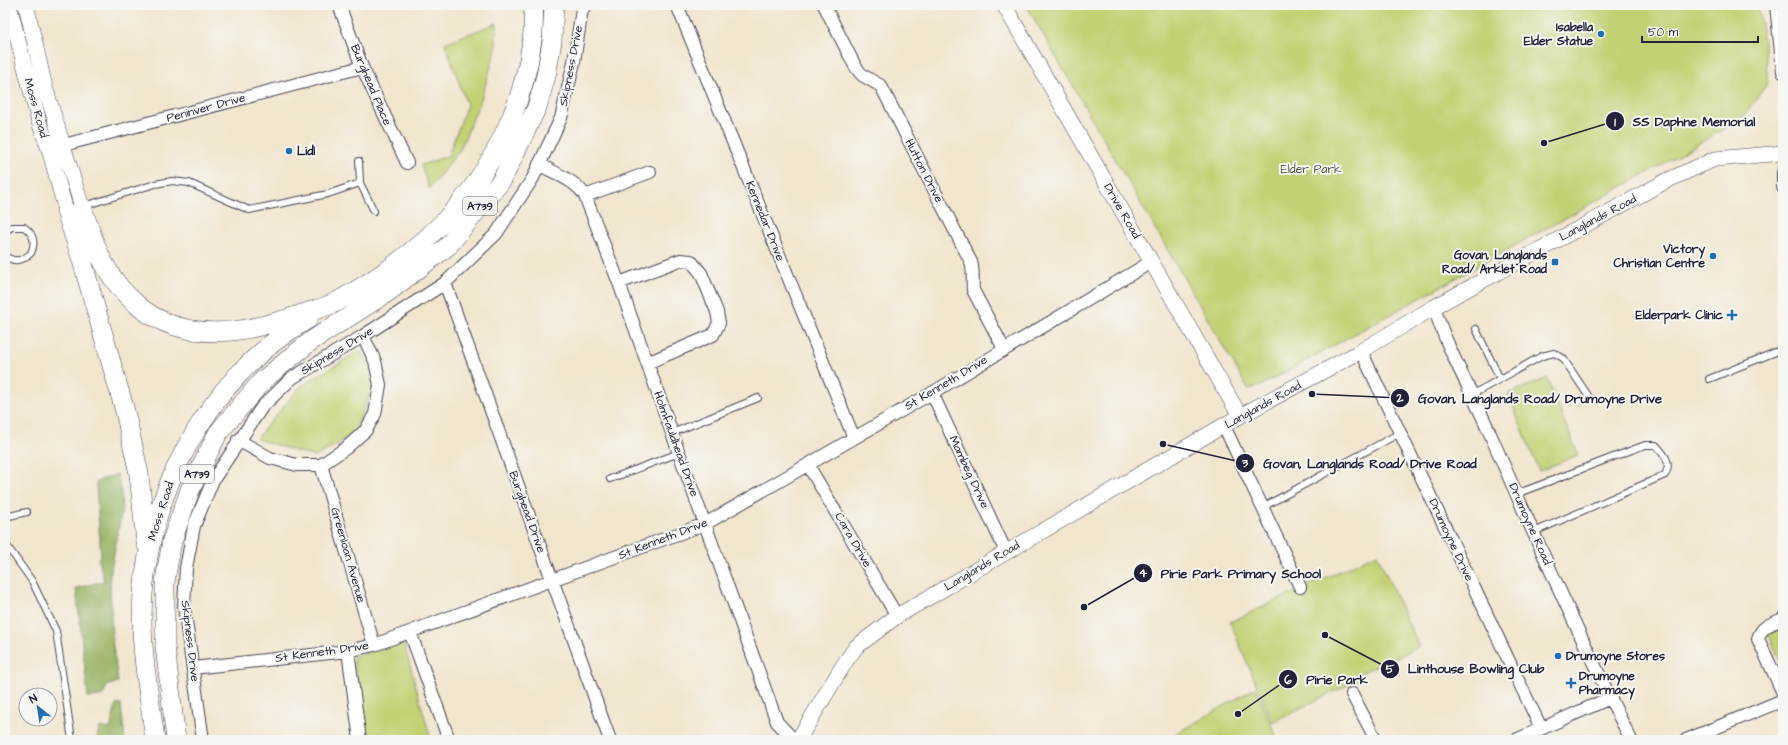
<svg xmlns="http://www.w3.org/2000/svg" width="1788" height="745" font-family="'Architects Daughter',sans-serif">
  <rect width="100%" height="100%" fill="#f6f6f2"/>
  <filter id="ink" filterUnits="userSpaceOnUse"><feTurbulence type="fractalNoise" baseFrequency=".025" numOctaves="2"/><feDisplacementMap in="SourceGraphic" scale="8" xChannelSelector="R" yChannelSelector="G"/><feConvolveMatrix kernelMatrix="1 2 1 2 8 2 1 2 1" color-interpolation-filters="sRGB"/></filter>
  <filter id="wash" filterUnits="userSpaceOnUse"><feTurbulence type="fractalNoise" baseFrequency=".012" numOctaves="4" result="noise"/><feDisplacementMap in="SourceGraphic" scale="16" xChannelSelector="R" yChannelSelector="G"/><feGaussianBlur stdDeviation="0.9" result="paint"/><feColorMatrix in="noise" values="0 0 0 0 0 0 0 0 0 0 0 0 0 0 0 0 0 1.4 0 .05"/><feComposite in="paint" operator="in"/></filter>
  <g filter="url(#wash)">
    <rect width="100%" height="100%" fill="#f1e5cd"/>
    <path fill="#c2d173" stroke="#727a57" d="M1026,5H1758L1765,49L1768,83L1741,119L1667,162L1260,386L1248,389Z
      M497,23L496,49L481,99L460,150L429,189L421,165L448,156L467,105L445,43Z
      M360,350L377,378L353,435L315,457L256,439L300,387Z
      M1547,378L1578,455L1539,471L1508,394Z
      M1377,554L1419,647L1358,674L1360,679L1272,722L1230,622Z
      M1783,627V668L1768,633Z
      M403,641L431,740H365L353,657Z
      M1255,688L1278,740H1165Z"/>
    <path fill="#99b365" stroke="#5e6a50" d="M117,474L121,491L122,510L110,576L112,639L118,682L107,686L103,695L88,698L76,588L104,581L98,558H101L96,484L98,481Z
      M121,704L125,740H96L100,727L110,729L116,705Z"/>
  </g>
  <g filter="url(#ink)">
    <g fill="none" stroke-linecap="round" stroke-linejoin="round">
      <g stroke="#413f51" stroke-width="8">
        <path id="service" d="M359,161L360,183L374,211
          M84,206L155,184L172,181L189,183L249,210L328,194L360,183
          M5,231L12,227H24C34,234 36,242 31,253C23,261 15,263 5,256
          M1476,329L1500,379
          M1709,379L1783,349
          M1473,394L1542,356L1554,353L1563,358L1591,400
          M672,433L758,398
          M610,479L679,453
          M1516,494L1645,445H1656C1665,455 1672,463 1665,475L1534,532
          M1263,507L1400,433
          M5,517L27,512
          M5,543L32,581L56,631L72,740"/>
      </g>
      <g stroke="#413f51" stroke-width="14">
        <path id="minor" d="M339,5L362,67L407,163
          M677,5L854,438
          M824,5L855,66L862,75L881,86L971,262C974,271 972,280 973,290L1004,349
          M1776,5L1783,72
          M56,147L362,67
          M539,164C554,173 577,181 585,196L619,283L679,453L777,722L794,740
          M1783,173V187
          M585,196L650,172
          M445,283L610,740
          M619,283L680,260L691,261L701,273L717,312L719,323L713,335L647,363
          M1434,307C1447,349 1470,388 1488,429C1533,533 1580,638 1631,740
          M1361,351L1541,728
          M932,393L1006,552
          M1224,426L1300,587
          M238,440L270,458L297,465H321L346,448L366,430L375,414L380,385L375,361L363,336
          M321,465L374,645
          M808,465L897,616
          M1783,619C1771,624 1761,626 1758,639L1783,693
          M410,632L449,740
          M348,651L360,740
          M193,668L348,651L374,645L705,524L932,393L1151,262
          M1352,694L1376,740
          M203,740L184,607L186,568L194,526L213,480L262,407L292,378L363,336L445,283L496,234L533,178L561,118L574,62L582,9L586,5
          M1516,740L1610,698
          M1686,740L1783,700"/>
      </g>
      <g stroke="#413f51" stroke-width="16">
        <path id="tertiary" d="M9,5L39,122L49,149L66,211
          M26,5L45,87L82,207
          M1004,5L1240,416
          M798,740L844,664L856,647L897,616L1240,416L1361,351L1434,307L1668,180L1715,159L1783,153"/>
      </g>
      <g stroke="#413f51" stroke-width="20">
        <path id="primary" d="M82,207C95,247 106,281 141,308C188,345 250,332 302,314C314,310 328,307 338,301C383,276 426,244 459,205C497,160 525,99 532,40C534,29 533,17 534,5
          M66,211L81,257L125,411L139,474L146,543
          M155,740C150,700 142,660 142,619C142,502 205,378 308,319
          M176,740L165,646V581L172,541L190,490L218,433L262,381L311,341L388,292L448,246L502,180L537,107L546,76L552,41L554,5"/>
      </g>
      <use href="#service" stroke="#fff" stroke-width="6"/>
      <use href="#minor" stroke="#fff" stroke-width="12"/>
      <use href="#tertiary" stroke="#fff" stroke-width="15"/>
      <use href="#primary" stroke="#fff" stroke-width="19"/>
    </g>
  </g>
  <g fill="#1f6fb2" stroke="#f6f6f2" stroke-width="1.5">
    <circle cx="1601" cy="34" r="4"/>
    <circle cx="289" cy="151" r="4"/>
    <circle cx="1713" cy="256" r="4"/>
    <rect x="1551" y="258" width="8" height="8" rx="2"/>
    <path d="M1730 309h4v4h4v4h-4v4h-4v-4h-4v-4h4z"/>
    <circle cx="1558" cy="656" r="4"/>
    <path d="M1569 677h4v4h4v4h-4v4h-4v-4h-4v-4h4z"/>
  </g>
  <g text-anchor="middle" dominant-baseline="central" stroke-width="4" stroke-linejoin="round" paint-order="stroke">
    <g fill="#f6f6f2" stroke="#626272" stroke-width="1">
      <rect x="463" y="197" width="34" height="18" rx="3"/>
      <rect x="180" y="465" width="34" height="18" rx="3"/>
    </g>
    <g font-size="11" font-weight="bold" fill="#22223b">
      <text x="480" y="206">A739</text>
      <text x="197" y="474">A739</text>
    </g>
    <g font-size="12" font-weight="bold" fill="#22223b" stroke="#f6f6f2" text-anchor="end">
      <text x="1593" y="27">Isabella<tspan x="1593" dy="14">Elder Statue</tspan></text>
      <text x="297" y="151" text-anchor="start">Lidl</text>
      <text x="1705" y="249">Victory<tspan x="1705" dy="14">Christian Centre</tspan></text>
      <text x="1547" y="255">Govan, Langlands<tspan x="1547" dy="14">Road/ Arklet Road</tspan></text>
      <text x="1723" y="315">Elderpark Clinic</text>
      <text x="1566" y="656" text-anchor="start">Drumoyne Stores</text>
      <text x="1579" y="676" text-anchor="start">Drumoyne<tspan x="1579" dy="14">Pharmacy</tspan></text>
    </g>
    <g font-size="12" fill="#22223b" stroke="#f6f6f2">
      <text transform="translate(571 66) rotate(-79)">Skipness Drive</text>
      <text transform="translate(371 85) rotate(67)">Burghead Place</text>
      <text transform="translate(36 108) rotate(74)">Moss Road</text>
      <text transform="translate(206 108) rotate(-15)">Peninver Drive</text>
      <text transform="translate(924 171) rotate(63)">Hutton Drive</text>
      <text transform="translate(1122 211) rotate(60)">Drive Road</text>
      <text transform="translate(1598 218) rotate(-28)">Langlands Road</text>
      <text transform="translate(765 221) rotate(68)">Kennedar Drive</text>
      <text transform="translate(337 351) rotate(-31)">Skipness Drive</text>
      <text transform="translate(946 383) rotate(-31)">St Kenneth Drive</text>
      <text transform="translate(1263 405) rotate(-29)">Langlands Road</text>
      <text transform="translate(676 444) rotate(70)">Holmfauldhead Drive</text>
      <text transform="translate(969 472) rotate(65)">Mambeg Drive</text>
      <text transform="translate(161 511) rotate(-72)">Moss Road</text>
      <text transform="translate(527 512) rotate(70)">Burghead Drive</text>
      <text transform="translate(1530 524) rotate(66)">Drumoyne Road</text>
      <text transform="translate(663 539) rotate(-21)">St Kenneth Drive</text>
      <text transform="translate(853 540) rotate(60)">Cara Drive</text>
      <text transform="translate(1451 540) rotate(65)">Drumoyne Drive</text>
      <text transform="translate(348 555) rotate(74)">Greenloan Avenue</text>
      <text transform="translate(982 566) rotate(-31)">Langlands Road</text>
      <text transform="translate(190 641) rotate(83)">Skipness Drive</text>
      <text transform="translate(322 652) rotate(-8)">St Kenneth Drive</text>
    </g>
    <g font-size="12" fill="#52574c" stroke="#f6f6f2">
      <text x="1311" y="169">Elder Park</text>
    </g>
  </g>
  <path fill="none" stroke="#22223b" stroke-width="1.5" d="M1544 143L1615 121M1312 394L1400 398M1163 444L1245 463M1084 607L1143 573M1325 635L1390 669M1238 714L1288 679"/>
  <g fill="#22223b" stroke="#f6f6f2" stroke-width="1.5">
    <circle cx="1544" cy="143" r="4"/>
    <circle cx="1312" cy="394" r="4"/>
    <circle cx="1163" cy="444" r="4"/>
    <circle cx="1084" cy="607" r="4"/>
    <circle cx="1325" cy="635" r="4"/>
    <circle cx="1238" cy="714" r="4"/>
    <circle cx="1615" cy="121" r="10"/>
    <circle cx="1400" cy="398" r="10"/>
    <circle cx="1245" cy="463" r="10"/>
    <circle cx="1143" cy="573" r="10"/>
    <circle cx="1390" cy="669" r="10"/>
    <circle cx="1288" cy="679" r="10"/>
  </g>
  <g font-size="12" text-anchor="middle" font-weight="bold" fill="#fff">
    <text x="1615" y="126">1</text>
    <text x="1400" y="402">2</text>
    <text x="1245" y="467">3</text>
    <text x="1143" y="577">4</text>
    <text x="1390" y="673">5</text>
    <text x="1288" y="684">6</text>
  </g>
  <g font-size="13" text-anchor="middle" font-weight="bold" fill="#22223b" stroke="#f6f6f2" stroke-width="4" stroke-linejoin="round" paint-order="stroke">
    <text x="1694" y="126">SS Daphne Memorial</text>
    <text x="1540" y="403">Govan, Langlands Road/ Drumoyne Drive</text>
    <text x="1370" y="468">Govan, Langlands Road/ Drive Road</text>
    <text x="1241" y="578">Pirie Park Primary School</text>
    <text x="1476" y="673">Linthouse Bowling Club</text>
    <text x="1337" y="684">Pirie Park</text>
  </g>
  <rect width="1788" height="745" fill="none" stroke="#f6f6f2" stroke-width="20"/>
  <g transform="translate(38 707) rotate(330)"><circle r="19" fill="#f6f6f2" stroke="#a1a1a9"/>
  <path d="M0-3L7 15L0 10L-7 15Z" fill="#1f6fb2"/>
  <text y="-6" font-size="11" font-weight="bold" text-anchor="middle" fill="#22223b">N</text>
  </g>
  <path d="M1642 36v6h116v-6" fill="none" stroke="#22223b" stroke-width="2"/>
  <text x="1648" y="36" font-size="12" fill="#22223b" stroke="#f6f6f2" stroke-width="3" paint-order="stroke">50 m</text>
</svg>
